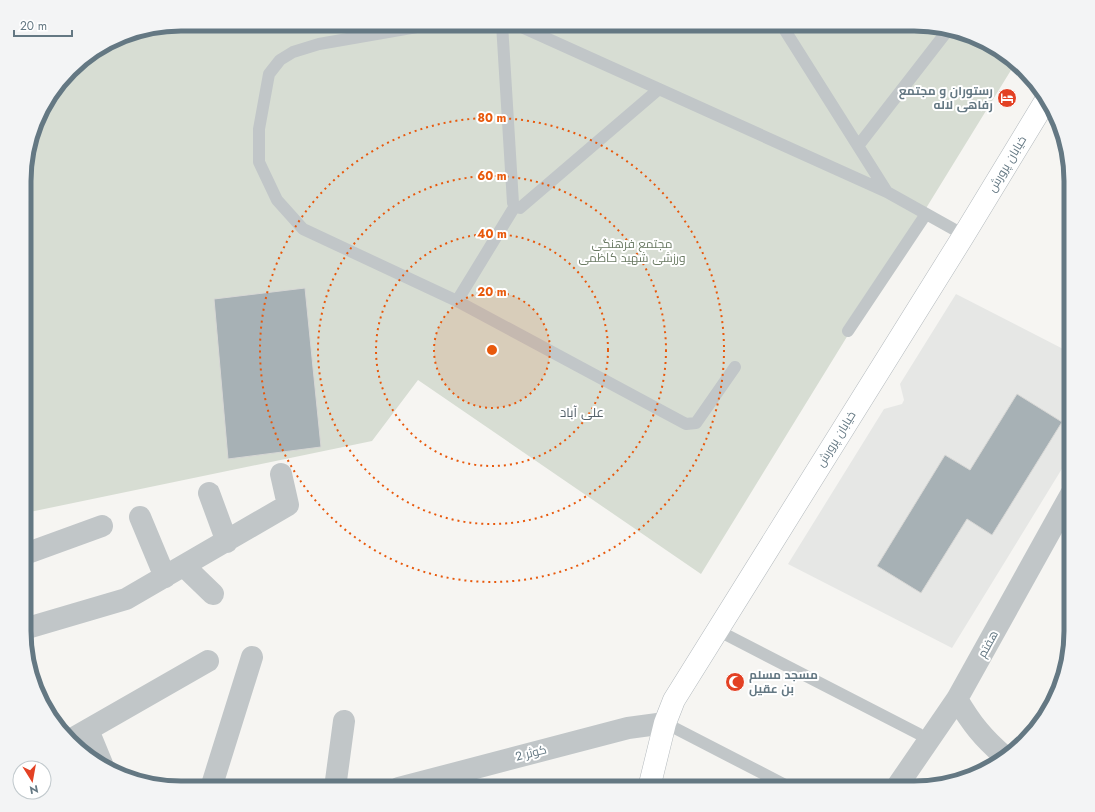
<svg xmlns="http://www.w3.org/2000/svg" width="1095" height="812" font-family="Jost,Cairo,sans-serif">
  <rect width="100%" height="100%" fill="#f6f5f2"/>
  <path fill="#e6e7e5" d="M956,294L1071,353V454L952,648L788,564L884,409L902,404L904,400L900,384Z"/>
  <path fill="#d7ddd3" d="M181,24H924L974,36L1016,62L701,574L418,380L372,441L25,513V160L45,103L78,63L130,32Z"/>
  <path fill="#a7b1b5" stroke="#d7d7d5" d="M305,288L321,447L228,459L214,299Z
    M1017,394L1062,422L992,535L967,519L921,593L877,566L945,455L970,470Z"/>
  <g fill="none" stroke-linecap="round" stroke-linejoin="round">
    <g stroke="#b3b9bd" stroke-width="23">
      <path id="secondary" d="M649,788L665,723L674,700L964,235L1046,100"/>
    </g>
    <path stroke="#c1c6c8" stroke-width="12" d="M434,24L319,44L293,52L280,60L269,74L259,129V162L277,200L303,229L457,301L686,424L696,423L735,367
      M502,24L513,203L515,206L520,208L659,89
      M515,24L887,192L964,235
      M781,24L887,192
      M858,146L948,30
      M457,301L515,206
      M848,331L926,214
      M717,630L919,734
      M665,723L791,788"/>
    <path stroke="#c1c6c8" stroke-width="22" d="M209,493L227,542
      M140,517L165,577
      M25,554L102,526
      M184,566L213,594
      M24,629L126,599L288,505L281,474
      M957,699C971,723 983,738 1004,756
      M88,730L102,764
      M70,740L208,661
      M211,788L252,657
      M335,788L344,721
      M399,788L628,728L665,723
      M896,788L957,699L1071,494"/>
    <use href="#secondary" stroke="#fff" stroke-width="22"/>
  </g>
  <circle cx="492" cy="350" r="58" fill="#e8590c" fill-opacity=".12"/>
  <g fill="none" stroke="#e8590c" stroke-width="2" stroke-dasharray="2 4">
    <circle cx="492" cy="350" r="58"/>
    <circle cx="492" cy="350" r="116"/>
    <circle cx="492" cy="350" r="174"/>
    <circle cx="492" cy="350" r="232"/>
  </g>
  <defs>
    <g id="hotel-disc" transform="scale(1)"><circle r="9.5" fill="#e34124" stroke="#fff"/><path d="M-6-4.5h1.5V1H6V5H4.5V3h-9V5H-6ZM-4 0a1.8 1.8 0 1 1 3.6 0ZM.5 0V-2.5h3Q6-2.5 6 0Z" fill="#fff"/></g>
    <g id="mosque-disc" transform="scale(1)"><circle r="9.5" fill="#e34124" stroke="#fff"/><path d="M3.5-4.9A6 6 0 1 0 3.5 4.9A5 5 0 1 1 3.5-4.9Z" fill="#fff"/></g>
  </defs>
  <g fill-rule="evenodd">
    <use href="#hotel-disc" x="1007" y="98"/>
    <use href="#mosque-disc" x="735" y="682"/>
  </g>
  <g text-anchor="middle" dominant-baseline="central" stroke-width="4" stroke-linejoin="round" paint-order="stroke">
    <g font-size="12" font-weight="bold" fill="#647883" stroke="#fff" text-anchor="end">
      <text x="993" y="91">رستوران و مجتمع<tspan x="993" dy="14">رفاهی لاله</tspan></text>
      <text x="749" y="675" text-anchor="start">مسجد مسلم<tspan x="749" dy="14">بن عقیل</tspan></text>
    </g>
    <g font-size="12" fill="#647883" stroke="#fff">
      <text transform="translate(1007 164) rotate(-59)">خیابان پرورش</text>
      <text transform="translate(836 439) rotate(-58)">خیابان پرورش</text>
      <text transform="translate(988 644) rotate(-61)">هفتم</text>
      <text transform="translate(531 753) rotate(-14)">کوثر 2</text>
    </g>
    <g font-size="12" fill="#6a7a63" stroke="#fff">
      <text x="632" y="244">مجتمع فرهنگی<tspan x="632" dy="14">ورزشی شهید کاظمی</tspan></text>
    </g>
    <g font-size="13" fill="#526068" stroke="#fff">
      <text x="582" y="412">علی آباد</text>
    </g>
  </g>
  <path d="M0 0H1095V812H0ZM181 31H914A150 150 0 0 1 1064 181V631A150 150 0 0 1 914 781H181A150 150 0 0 1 31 631V181A150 150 0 0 1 181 31Z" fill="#f3f4f5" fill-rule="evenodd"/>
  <path fill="none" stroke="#647883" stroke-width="5" d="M181 31H914A150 150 0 0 1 1064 181V631A150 150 0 0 1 914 781H181A150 150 0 0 1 31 631V181A150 150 0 0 1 181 31Z"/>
  <circle cx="492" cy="350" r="6" fill="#e8590c" stroke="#fff" stroke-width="2"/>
  <g font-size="12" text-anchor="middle" font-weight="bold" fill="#e8590c" stroke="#fff" stroke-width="4" stroke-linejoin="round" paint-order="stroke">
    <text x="492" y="122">80 m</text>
    <text x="492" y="180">60 m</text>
    <text x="492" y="238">40 m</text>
    <text x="492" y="296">20 m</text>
  </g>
  <g transform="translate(32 780) rotate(169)"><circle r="19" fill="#ffffff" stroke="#c1c9cd"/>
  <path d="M0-3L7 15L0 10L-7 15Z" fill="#e34124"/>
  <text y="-6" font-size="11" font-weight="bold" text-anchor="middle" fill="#647883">N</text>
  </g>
  <path d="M14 30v6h58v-6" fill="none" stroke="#647883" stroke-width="2"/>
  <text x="20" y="30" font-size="12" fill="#647883" stroke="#ffffff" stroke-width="3" paint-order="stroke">20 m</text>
</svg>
